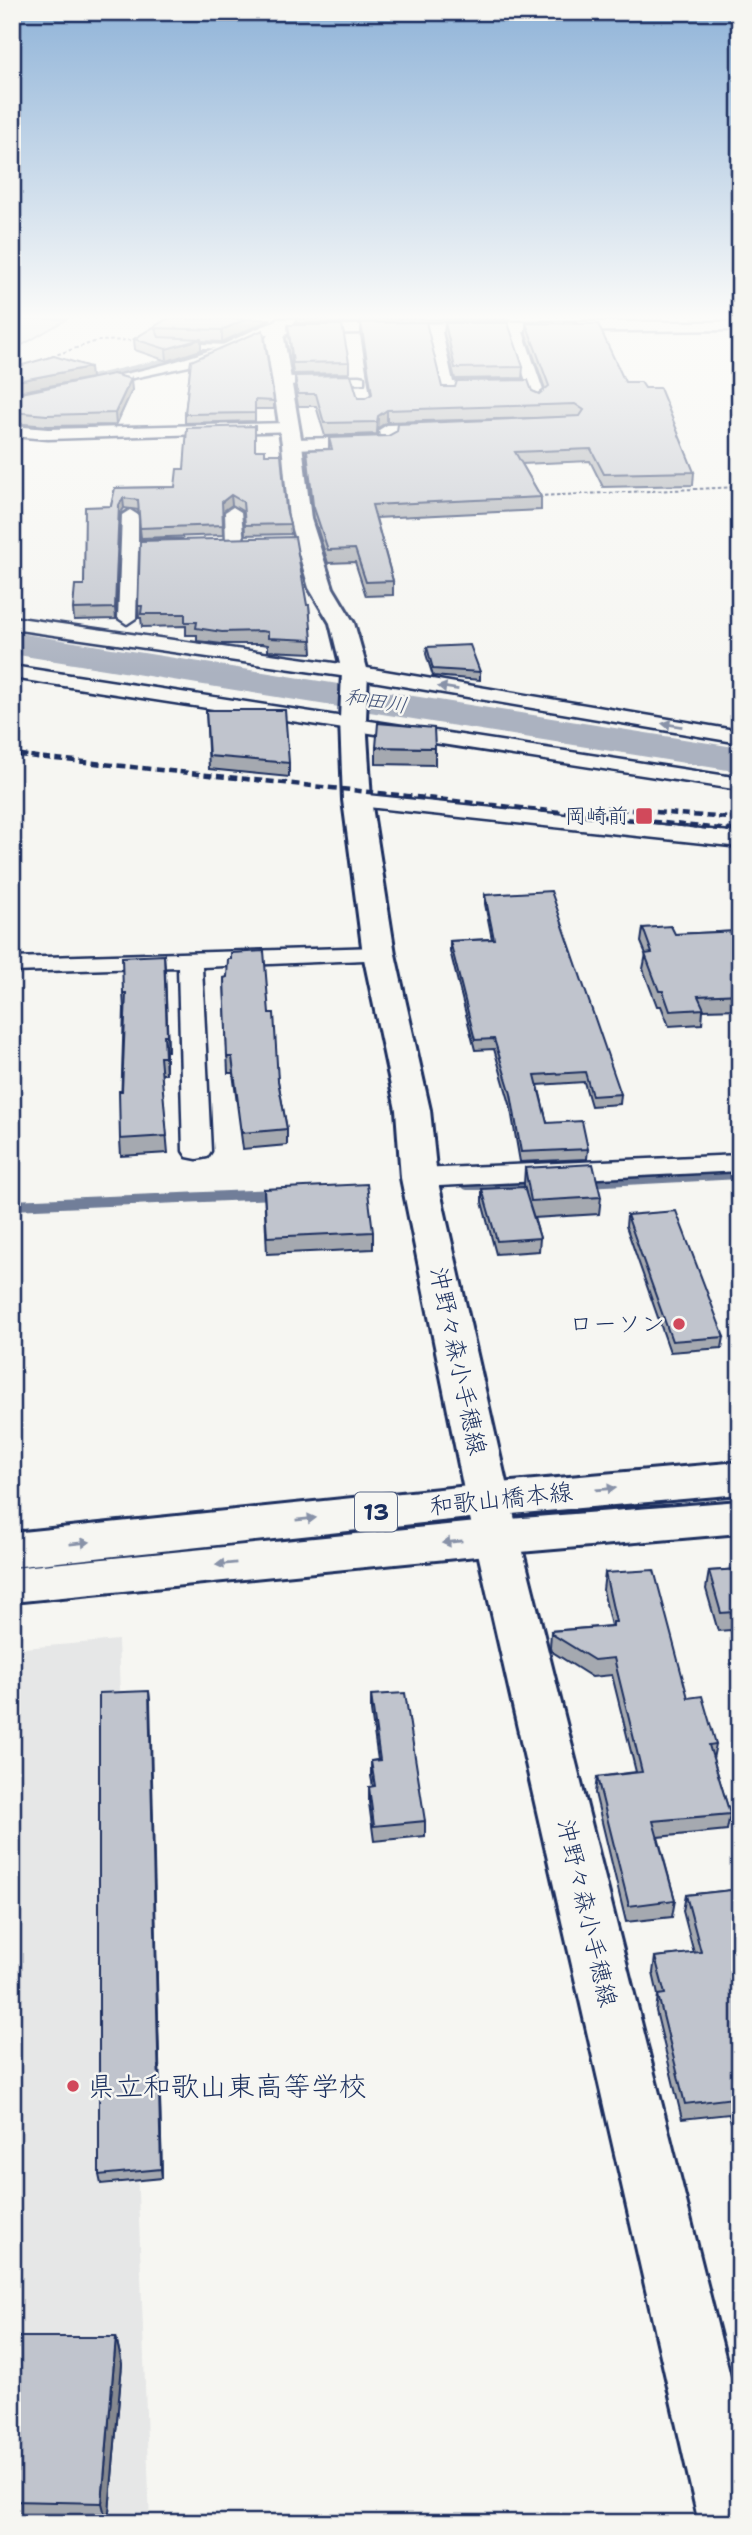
<svg xmlns="http://www.w3.org/2000/svg" width="752" height="2535" font-family="'Shantell Sans','Klee One',sans-serif">
  <rect width="100%" height="100%" fill="#f6f6f2"/>
  <filter id="ink" filterUnits="userSpaceOnUse"><feTurbulence type="fractalNoise" baseFrequency=".0143" numOctaves="2"/><feDisplacementMap in="SourceGraphic" scale="14" xChannelSelector="R" yChannelSelector="G"/><feConvolveMatrix kernelMatrix="1 2 1 2 8 2 1 2 1" color-interpolation-filters="sRGB"/></filter>
  <g filter="url(#ink)">
    <path fill="#e6e7e7" d="M118,1640L150,2523H12V1649Z"/>
    <path fill="#d6d9dd" stroke="#78849e" stroke-width="2" d="M12,319H67L12,351Z"/>
    <g fill="none" stroke-linecap="round" stroke-linejoin="round">
      <path stroke="#717e99" stroke-width="4.5" d="M80,380L181,357L240,334"/>
      <path stroke="#717e99" stroke-width="10" d="M586,1182L740,1174
        M467,1185H536
        M12,1205L277,1194"/>
      <path fill="#abb2c0" fill-rule="evenodd" d="M12,632L740,748V772L12,654Z"/>
      <g stroke="#1b2f5e" stroke-width="5">
        <path id="lane" d="M176,343L229,345L233,347L229,349L179,347Z"/>
      </g>
      <g stroke="#1b2f5e" stroke-width="5">
        <path id="street" d="M282,320L289,324L222,355L189,366L12,404V396C76,383 141,374 202,353C230,344 253,327 282,320Z
          M514,322H740V330L523,332L546,399L539,403L534,402L529,389L454,390L453,397H443L428,332L303,334L296,330L303,326ZM442,332H509L526,381L453,382Z
          M359,376L364,377V383L282,385L275,381L282,377Z
          M289,423L297,428L294,431L48,439L12,436V426L48,429Z
          M438,423L446,428L443,431L395,434L396,441L388,446L292,449L284,444L292,439L380,437L379,430L387,425Z
          M233,507L241,512L244,543L235,548L226,543L225,512Z
          M130,510L138,515V541L181,540L190,545L181,550L138,551L136,618L127,624L118,618L122,515Z
          M12,617L355,666L740,731V743L355,678L12,629Z
          M12,666L740,778V790L12,678Z
          M357,794L740,833V847L349,805L346,800L349,795Z
          M379,947L388,949L391,954L388,959L202,967L211,1151L207,1157L197,1159L187,1157L183,1151L178,967L12,972V958Z
          M740,1155V1171L419,1187L409,1184L405,1178L409,1172L419,1169Z"/>
      </g>
      <g stroke="#1b2f5e" stroke-width="6">
        <path id="secondary" d="M277,319H296L284,338L302,444L311,519L333,588L354,623L368,672L366,719L371,800L395,954L430,1110L437,1178L510,1500L740,2416V2523H699L466,1500L401,1178L396,1110L363,954L343,800L340,719L342,672L330,623L309,588L289,519L282,444L266,338Z"/>
      </g>
      <g stroke="#1b2f5e" stroke-width="6">
        <path id="primary" d="M740,1462V1494L488,1516L12,1567V1533L488,1484Z
          M740,1501V1533L497,1554L12,1602V1568L497,1520Z"/>
      </g>
      <path stroke="#1b2f5e" stroke-width="2" stroke-dasharray="3.5 2.5" stroke-linecap="butt" d="M29,364L97,341L138,340
        M538,496L740,487"/>
      <use href="#lane" fill="#f6f6f2" fill-rule="evenodd"/>
      <use href="#street" fill="#f6f6f2" fill-rule="evenodd"/>
      <use href="#secondary" fill="#f6f6f2" fill-rule="evenodd"/>
      <use href="#primary" fill="#f6f6f2" fill-rule="evenodd"/>
      <path stroke="#1b2f5e" stroke-width="3.5" stroke-dasharray="6 3.5" stroke-linecap="butt" d="M12,754L34,756"/>
      <path stroke="#1b2f5e" stroke-width="4.5" stroke-dasharray="8 4.5" stroke-linecap="butt" d="M18,755L740,831
        M606,808L740,819"/>
    </g>
    <path fill="#a5a9b0" stroke="#1b2f5e" stroke-width="2" d="M167,319H271L222,342L201,341V350L167,361L135,350L134,339Z
      M296,319H509V321L296,323Z
      M361,323L442,387L532,391L539,394L545,389L526,334V323L625,382L694,472L693,485L603,487L590,461L522,464L541,497V510L376,518L393,581V595L366,596L355,562L328,563L314,518L307,463V450L329,449V438L388,436L574,417L387,422L378,428L377,434L325,436L316,406H298L295,387V376L358,398H365L371,395L361,335Z
      M445,323L523,367L522,378L455,379L444,334Z
      M288,325L349,362V373L293,374Z
      M191,361L274,401V409H255V421L185,423V414Z
      M132,390L116,425L48,426L12,423V395Z
      M256,450L265,454L286,509L290,524L291,534L245,535L244,512L232,505L222,512L223,535L141,538L138,510L124,508L119,515L116,619L74,620L73,609L84,585L111,506L115,488L175,487L184,469Z
      M309,605L312,653L268,651V645L262,644H222L197,641V635H186V626L142,627L141,618H139L138,606Z
      M427,647L480,672V680L433,676L426,654Z
      M206,710L289,763V777L209,769Z
      M376,747L435,748V765L376,764Z
      M485,895L621,1094L620,1104L591,1106L584,1082L538,1085L547,1123L588,1149L587,1159L520,1162L510,1104L494,1049L475,1050L450,951V941L492,939L485,904Z
      M643,928L675,934L740,931V1009L703,1010L702,1024L669,1026L661,1006H657L643,969L646,954L641,942Z
      M164,955L168,1051H166V1074H161L168,1153L121,1156L120,1139L124,1009L123,993Z
      M224,978L269,1013L278,1081L287,1129V1145L243,1149L233,1073H228Z
      M525,1168L601,1197L599,1214L534,1218L540,1238L539,1251L496,1254L482,1202V1189L526,1194L524,1184Z
      M264,1189L373,1232V1249L267,1254Z
      M627,1215L724,1337L722,1348L670,1352L626,1226Z
      M740,1569V1659L731,1630L718,1631L706,1589L709,1571Z
      M605,1573L688,1698L716,1744L713,1759L730,1814L727,1830L658,1837L675,1900L672,1917L626,1922L595,1793L597,1777L636,1772L612,1675L592,1677L551,1651L550,1648L551,1631L611,1626L603,1590Z
      M149,1691L162,2178L101,2184L99,2175Z
      M371,1695L425,1821V1836L374,1841L369,1803V1787H373L371,1776V1761L378,1760L371,1711Z
      M740,1889V2122H731L729,2114L682,2119L656,2011L658,1995L653,1973L655,1957L694,1953L683,1911L686,1895Z
      M12,2337H116L122,2364L108,2523H12Z"/>
    <path fill="#868990" stroke="#1b2f5e" stroke-width="2" d="M246,319H271L222,342V330Z
      M201,339V350L167,361L166,349Z
      M90,367L91,378L12,393V382Z
      M131,379L132,390L116,425L115,413Z
      M387,410V422L378,428L377,434L378,416Z
      M231,495L232,505L222,512V502Z
      M123,498L124,508L119,515L116,619L115,608L119,505Z
      M164,955L165,970L168,1051L167,1035Z
      M164,1035L166,1051V1074L165,1057Z
      M149,1691L150,1700L162,2178L161,2169Z
      M116,2337L122,2364L108,2523H107L102,2503Z"/>
    <path fill="#c0c4cd" stroke="#1b2f5e" stroke-width="2" d="M167,319H246L222,330L155,328L159,337L201,339L166,349L134,339Z
      M426,322L442,387H455L457,381L528,380L532,391L539,394L549,386L526,323L598,324L625,382H641L645,388H660L694,472L604,474L591,449L515,452L541,497L372,505L393,581L366,582L355,549L328,550L313,505L307,450L332,449L329,438L388,436L397,431L398,424L580,416L584,410L575,404L387,410L378,416L377,422L324,423L316,394H298L295,376L351,375L358,398H365L372,394L361,323Z
      M445,323H508L523,367L455,368Z
      M288,325H342L349,362L293,363Z
      M263,330L274,401L255,400V413L185,414L191,361Z
      M54,356L90,367L12,382V368Z
      M113,374L131,379L115,413L47,415L12,412V395Z
      M255,426V450H265V454H281L286,509L290,524L245,525L243,502L231,495L222,502L223,525L140,528L138,500L123,498L119,505L115,608L73,609L75,585H84L85,507L111,506L115,488L175,487L177,469H184L187,428Z
      M295,537L307,605H309L312,640L268,638V632L261,631L222,632L196,628L197,622H185V614H141L142,606H138L140,541Z
      M470,645L480,672L433,669L427,647Z
      M206,710H285L289,763L209,756Z
      M378,723L434,728L435,748L376,747Z
      M551,891L621,1094L592,1096L585,1072L535,1075L547,1123L582,1121L588,1149L521,1152L511,1094L494,1039L475,1040L450,941L494,939L485,895Z
      M671,926L675,934L740,931V994L698,996L704,1009L670,1011L663,991H659L645,954L652,953L643,928Z
      M264,951L269,1013H274L278,1081L287,1129L242,1133L232,1057H227L224,978L227,977L228,959H231V953Z
      M164,955L167,1035H164L165,1057H160L167,1136L120,1139L119,1091H122L126,993H123L122,957Z
      M593,1164L601,1197L531,1201L525,1168Z
      M367,1184L373,1232L267,1237L264,1189Z
      M524,1187L540,1238L497,1241L482,1189Z
      M676,1211L724,1337L672,1341L627,1215Z
      M740,1569V1631L734,1612L721,1613L709,1571Z
      M654,1570L688,1698L702,1696L716,1744L709,1745L730,1814L653,1821L675,1900L629,1906L597,1777L642,1772L614,1658L594,1660L552,1634L551,1631L613,1626V1622H616L605,1573Z
      M149,1691L161,2169L99,2175V1693Z
      M405,1693L425,1821L374,1826L369,1787L375,1786L371,1761L380,1760L371,1695Z
      M740,1889V2106H735L733,2098L685,2104L658,1995L665,1994L655,1957L701,1952L686,1895Z
      M12,2337H116L102,2503L12,2501Z"/>
    <defs><path id="oneway-solid" d="M-6-.8H1V-3.2L6.5 0L1 3.2V.8H-6Z" transform="scale(1.75)"/></defs>
    <g fill="#8892a8">
      <use href="#oneway-solid" transform="translate(448 688) rotate(-171)"/>
      <use href="#oneway-solid" transform="translate(672 725) rotate(-171)"/>
      <use href="#oneway-solid" transform="translate(606 1489) rotate(-5)"/>
      <use href="#oneway-solid" transform="translate(306 1519) rotate(-6)"/>
      <use href="#oneway-solid" transform="translate(452 1542) rotate(174)"/>
      <use href="#oneway-solid" transform="translate(80 1543) rotate(-6)"/>
      <use href="#oneway-solid" transform="translate(226 1564) rotate(174)"/>
    </g>
  </g>
  <linearGradient id="sky" x2="0" y2="1"><stop stop-color="#8fb3d8"/><stop offset="0.47" stop-color="#fbfbf9"/><stop offset="1" stop-color="#fbfbf9" stop-opacity="0"/></linearGradient>
  <rect width="752" height="674" fill="url(#sky)"/>
  <g fill="#d1495b" stroke="#f6f6f2" stroke-width="2.5">
    <rect x="635" y="807" width="18" height="18" rx="3.5"/>
    <circle cx="679" cy="1324" r="7"/>
    <circle cx="73" cy="2086" r="7"/>
  </g>
  <g text-anchor="middle" dominant-baseline="central" stroke-width="5" stroke-linejoin="round" paint-order="stroke">
    <g font-size="21" font-style="italic" fill="#46567b" stroke="#f6f6f2">
      <text transform="translate(376 701) rotate(9)">和田川</text>
    </g>
    <g font-size="21" fill="#1b2f5e" stroke="#f6f6f2" text-anchor="end">
      <text x="628" y="816">岡崎前</text>
    </g>
    <rect fill="#f6f6f2" stroke="#5d6b8a" stroke-width="2" x="355" y="1492.5" width="42" height="39" rx="5"/>
    <g font-size="23" font-weight="bold" fill="#1b2f5e">
      <text x="376" y="1512">13</text>
    </g>
    <g font-size="24" fill="#1b2f5e" stroke="#f6f6f2" text-anchor="end">
      <text x="665" y="1324">ローソン</text>
    </g>
    <g font-size="24" fill="#1b2f5e" stroke="#f6f6f2">
      <text transform="translate(458 1361) rotate(78)">沖野々森小手穂線</text>
      <text transform="translate(501 1499) rotate(-6)">和歌山橋本線</text>
      <text transform="translate(587 1913) rotate(77)">沖野々森小手穂線</text>
    </g>
    <g font-size="28" fill="#1b2f5e" stroke="#f6f6f2" text-anchor="start">
      <text x="87" y="2086">県立和歌山東高等学校</text>
    </g>
  </g>
  <rect width="752" height="2535" fill="none" stroke="#f6f6f2" stroke-width="42"/>
  <rect x="21" y="21" width="710" height="2493" fill="none" stroke="#1b2f5e" stroke-width="2.5" filter="url(#ink)"/>
</svg>
